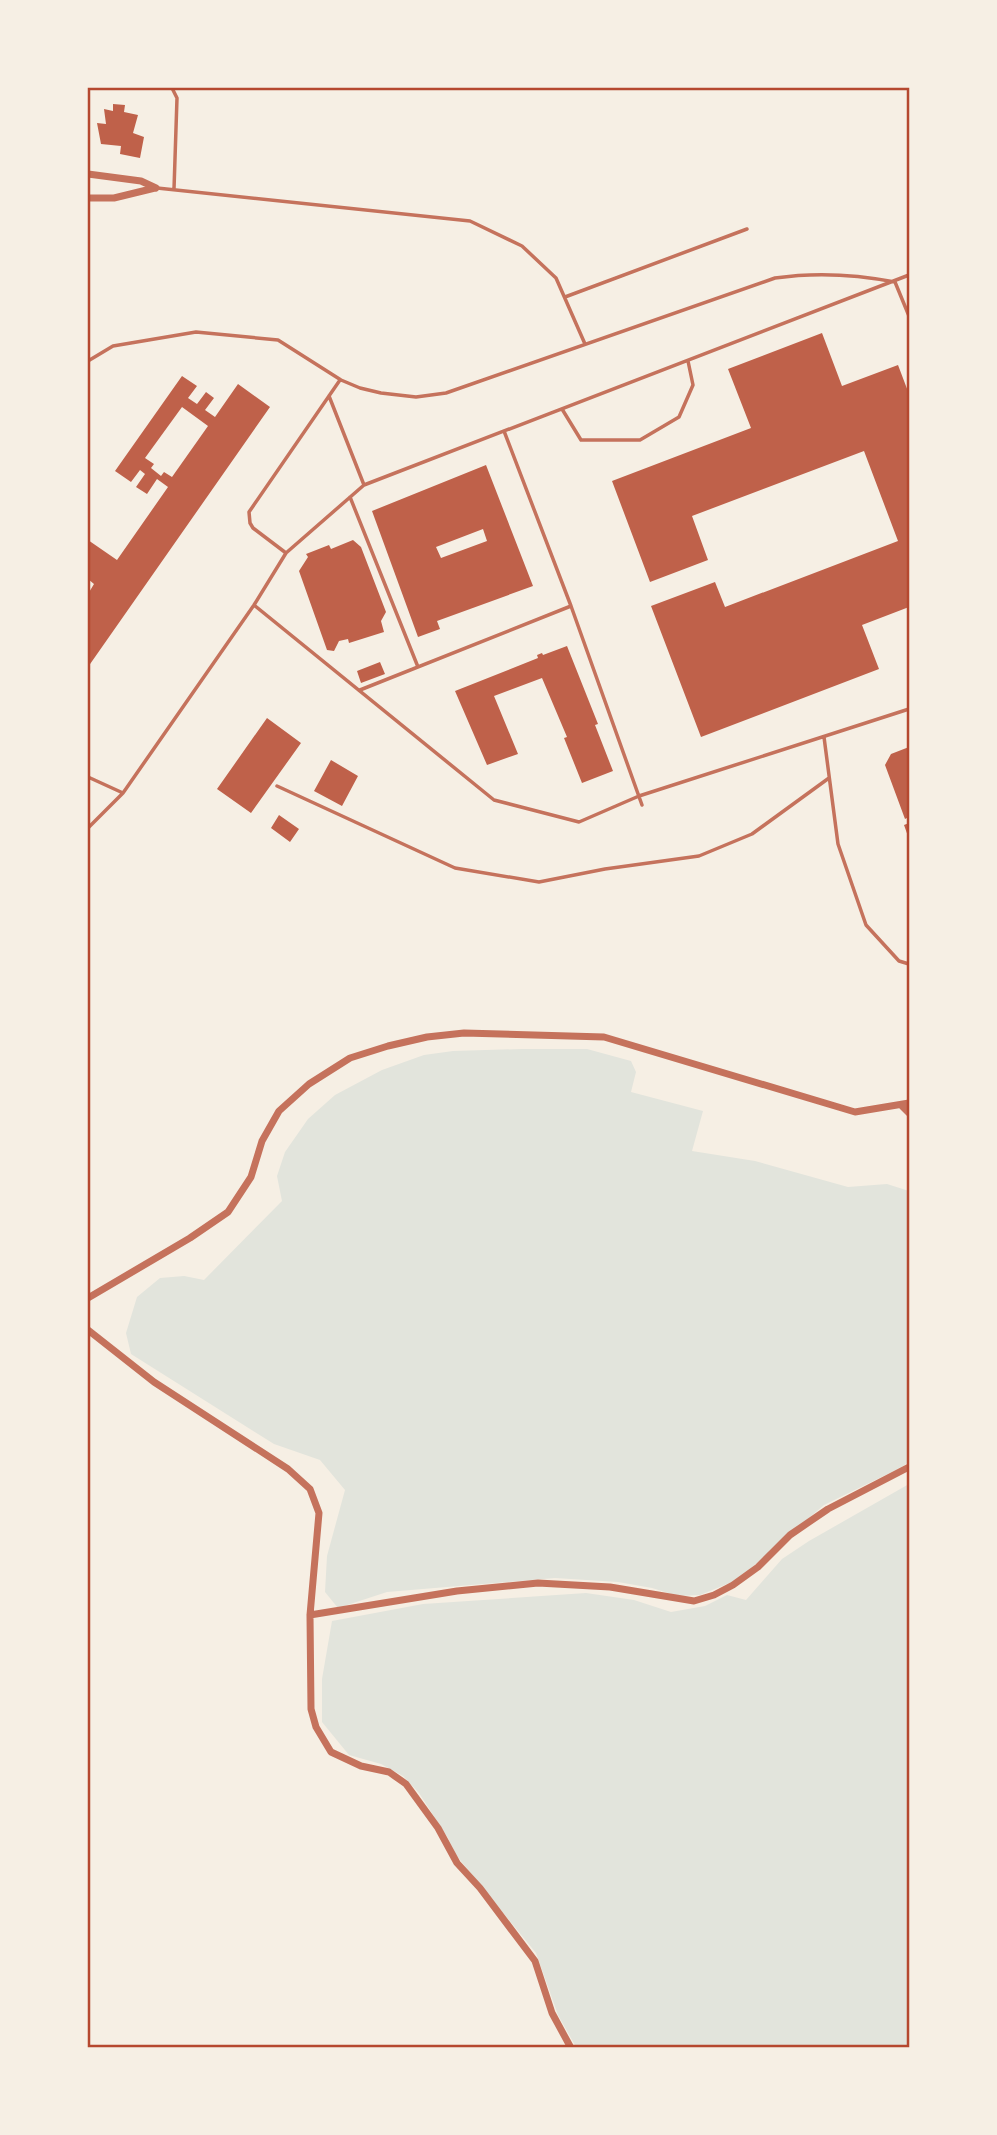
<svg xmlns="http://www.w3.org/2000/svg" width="997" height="2135" font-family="Poppins,sans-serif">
  <rect width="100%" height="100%" fill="#f6efe4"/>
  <path fill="#e2e4dc" d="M522,1049H587L631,1061L636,1072L631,1092L703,1111L692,1151L755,1161L848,1187L887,1184L909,1191V1462L900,1468L824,1505L737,1580L700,1595L678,1596L652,1588L618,1582L555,1578L387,1592L338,1608L325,1592L327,1556L345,1490L320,1460L274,1444L131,1354L126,1333L137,1297L160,1278L184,1276L204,1280L282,1201L277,1176L285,1152L308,1119L335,1095L382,1070L424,1055L453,1051Z
    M909,1484V2047H576L558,2015L536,1953L456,1855L448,1838L419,1793L403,1776L381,1764L349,1755L322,1722V1679L332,1621L423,1604L586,1593L634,1600L671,1612L705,1606L727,1595L746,1600L782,1559L809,1541Z"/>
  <path fill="#bf614a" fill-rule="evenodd" d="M113,104L125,105L124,112L138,115L133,133L144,137L140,158L120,154L121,146L101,144L97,123L106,124L104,109L113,111Z
    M822,333L842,386L898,365L909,394V607L862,625L879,669L701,737L651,606L715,582L725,607L898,541L864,451L692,516L708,560L650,582L612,481L751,428L728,369Z
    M182,376L197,386L188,398L197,404L206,392L214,398L205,410L215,417L238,384L270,407L88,667V594L94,584L88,579V540L117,560L168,487L157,479L147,494L136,487L145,474L140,470L131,482L115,471ZM182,407L208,426L172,477L164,472L161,476L151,468L154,464L145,458Z
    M486,465L533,586L437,621L440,629L418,637L372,511ZM483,529L487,541L441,558L436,547Z
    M353,540L361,547L386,612L381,621L384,632L349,643L348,639L339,641L334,651L327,650L299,571L308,557L306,554L329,545L331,549Z
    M567,646L598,724L595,725L613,771L582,783L564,738L567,737L542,678L494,696L518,754L487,765L455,691L538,658L537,655L542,653L543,655Z
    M380,662L385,674L361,683L357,671Z
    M267,718L301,743L251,813L217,789Z
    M909,747V817L905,819L885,765L891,754Z
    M331,760L358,776L342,806L314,791Z
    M279,815L299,829L290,842L271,828Z
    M909,823V839L904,825Z"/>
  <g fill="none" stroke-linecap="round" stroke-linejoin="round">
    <path stroke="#c5725c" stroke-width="3.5" d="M172,88L177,98L174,189
      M157,188L470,221L522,246L556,278L585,344
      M565,297L747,229
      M88,361L113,346L196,332L278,340L341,380L360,388L381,393L416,397L446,393L775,278C816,272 854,274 895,282L909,316
      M329,396L364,485
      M562,409L581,440H640L679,417L693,385L688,361
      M504,431L571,606L642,805
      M350,497L418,667
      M286,553L253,528L250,523L249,512L340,380
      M254,605L494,800L579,822L639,796L909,709
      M360,690L571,606
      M824,737L838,844L866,925L899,961L909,964
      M88,777L123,793
      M277,786L455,868L539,882L605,869L699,856L752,834L829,778
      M88,828L123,793L254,605L286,553L364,485L909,275"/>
    <path stroke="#c5725c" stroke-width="7" d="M88,174L141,181L156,188
      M88,198H114L155,188
      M901,1105L909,1113
      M88,1298L190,1238L228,1212L251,1177L262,1141L279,1111L309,1084L350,1058L388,1046L427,1037L464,1033L604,1037L855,1112L909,1103
      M88,1330L154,1382L288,1469L310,1489L319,1513L310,1615L311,1709L316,1727L331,1752L361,1766L389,1772L406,1784L438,1828L457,1863L480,1888L535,1961L552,2013L571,2048
      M310,1615L457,1591L538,1583L610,1587L694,1601L714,1595L733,1585L758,1567L790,1535L828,1509L909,1467"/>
  </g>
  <rect width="997" height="2135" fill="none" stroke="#f6efe4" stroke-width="178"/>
  <rect x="89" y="89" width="819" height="1957" fill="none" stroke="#b5482f" stroke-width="2.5"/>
</svg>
